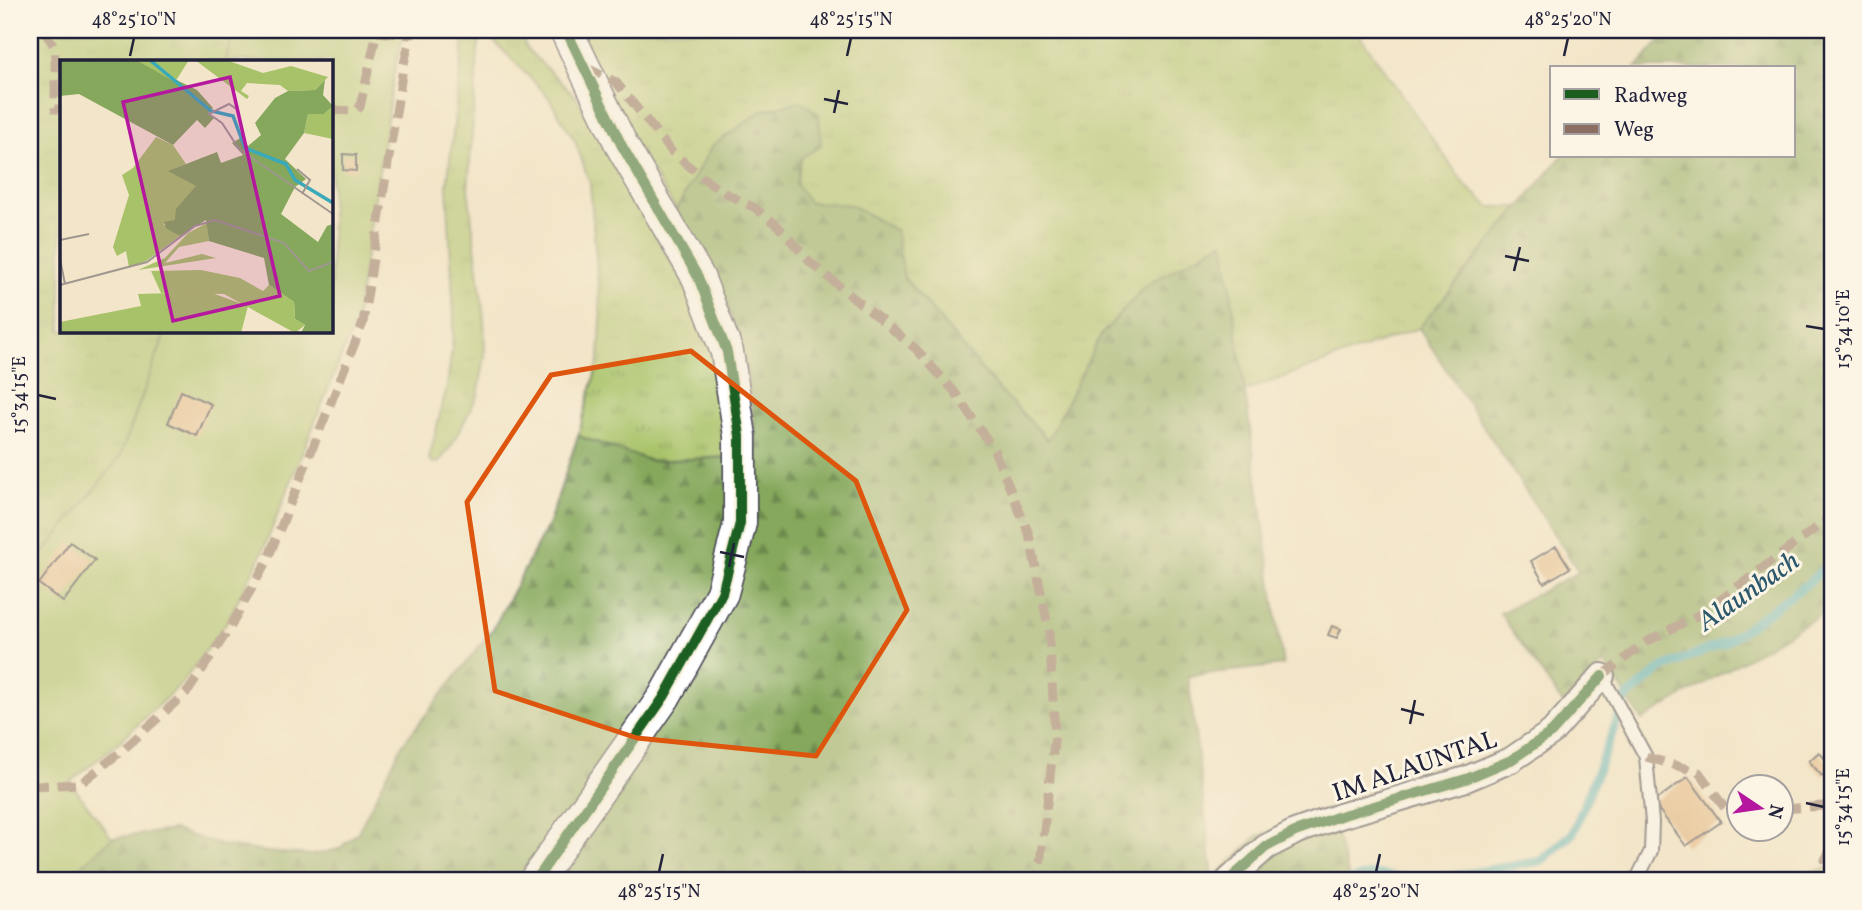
<svg xmlns="http://www.w3.org/2000/svg" width="1862" height="910" font-family="Vollkorn,serif">
  <defs>
    <pattern id="grass-tufts" width="24" height="20" patternUnits="userSpaceOnUse" patternTransform="scale(1.75)"><rect width="24" height="20" fill="#a7c268"/><path d="M3 7l-1-3M5 7V3M7 7l1-3M15 17l-1-3M17 17v-4M19 17l1-3" fill="none" stroke="#8fa65b"/></pattern>
    <pattern id="forest-firs" width="22" height="20" patternUnits="userSpaceOnUse" patternTransform="scale(1.75)"><rect width="22" height="20" fill="#85a85c"/><path d="M5 1l3.5 6h-7zM16 11l3.5 6h-7z" fill="#6c884d"/></pattern>
  </defs>
  <rect width="100%" height="100%" fill="#fcf5e5"/>
  <filter id="ink" filterUnits="userSpaceOnUse"><feTurbulence type="fractalNoise" baseFrequency=".0143" numOctaves="2"/><feDisplacementMap in="SourceGraphic" scale="14" xChannelSelector="R" yChannelSelector="G"/><feConvolveMatrix kernelMatrix="1 2 1 2 8 2 1 2 1" color-interpolation-filters="sRGB"/></filter>
  <filter id="wash" filterUnits="userSpaceOnUse"><feTurbulence type="fractalNoise" baseFrequency=".00686" numOctaves="4" result="noise"/><feDisplacementMap in="SourceGraphic" scale="28" xChannelSelector="R" yChannelSelector="G"/><feGaussianBlur stdDeviation="1.57" result="paint"/><feColorMatrix in="noise" values="0 0 0 0 0 0 0 0 0 0 0 0 0 0 0 0 0 1.4 0 .05"/><feComposite in="paint" operator="in"/></filter>
  <g filter="url(#wash)">
    <rect width="100%" height="100%" fill="#f3e5c9"/>
    <path fill="url(#grass-tufts)" stroke="#647252" stroke-width="2" d="M30,30H233L226,61H61V331H166L120,457L30,570Z
      M465,30H520L526,48L577,98L609,158L684,283L713,356L725,437L726,457L651,461L578,436L599,360L601,319L590,184L575,141L547,95L495,42L488,38L480,40L478,49L468,188L484,319L485,356L478,395L452,445L439,462L433,463L429,459L447,386L452,349L454,317L447,185Z
      M579,30H1356L1465,185L1490,207H1519L1419,328L1245,391L1223,241L1145,286L1101,335L1049,440L998,389L904,277L896,231L851,205L809,203L796,184L801,158L800,101L762,111L712,146L676,210L633,141Z
      M1832,867V880H1783L1786,877Z"/>
    <path fill="url(#forest-firs)" stroke="#54654c" stroke-width="2" d="M1669,30H1832V603L1817,617L1642,720L1604,662L1564,705L1500,613L1579,572L1419,328L1562,156H1794V68H1636Z
      M800,101L819,114L821,146L801,158L796,184L809,202L851,205L896,231L904,278L998,389L1048,440L1101,335L1145,286L1224,241L1283,665L1188,676L1213,879L1257,836L1329,809L1350,880H65L112,838L174,830L220,845L268,852L312,855L339,849L358,832L402,745L493,629L549,523L578,436L651,461L756,456C754,392 740,328 712,270C702,249 688,230 676,210L712,146L762,111Z"/>
    <path fill="#a7c268" stroke="#647252" stroke-width="2" d="M233,30H405L395,67L356,320L260,558L226,623L182,683L119,742L70,782L112,838L65,880H30V570L120,457L166,331H331V61H226Z"/>
    <g fill="none" stroke-linecap="round" stroke-linejoin="round">
      <path stroke="#3aa9b9" stroke-width="9" d="M1350,880L1373,874L1419,880
        M1429,880L1541,861L1573,833L1626,698L1661,669L1728,641L1807,584L1832,561"/>
    </g>
    <g id="blocks">
      <path fill="#e3b07a" d="M343,154L356,155V171L343,170Z
        M181,391L211,404L197,436L168,423Z
        M70,542L95,560L63,602L39,584Z
        M1556,546L1570,568L1544,583L1531,561Z
        M1332,626L1341,629L1337,638L1328,635Z
        M1819,752L1832,767L1822,776L1809,761Z
        M1688,777L1721,822L1686,846L1653,802Z"/>
    </g>
  </g>
  <g filter="url(#ink)">
    <use href="#blocks" fill-opacity="0" stroke="#413f50" stroke-width="2"/>
    <g fill="none" stroke-linecap="round" stroke-linejoin="round">
      <g stroke="#413f50" stroke-width="16">
        <path id="service" d="M1602,676L1646,757L1652,822L1651,851L1638,877L1633,880"/>
      </g>
      <g stroke="#413f50" stroke-width="28">
        <path id="minor" d="M1229,880L1266,847L1295,832L1340,816L1466,779L1511,760L1552,732L1602,676"/>
      </g>
      <g stroke="#413f50" stroke-width="35">
        <path id="tertiary" d="M536,880L664,697L722,593L740,523V436L727,352L698,277L622,146L566,30"/>
      </g>
      <use href="#service" stroke="#fff" stroke-width="12"/>
      <use href="#minor" stroke="#fff" stroke-width="24"/>
      <use href="#tertiary" stroke="#fff" stroke-width="32"/>
      <path stroke="#8d6e63" stroke-width="9" stroke-dasharray="18 9" stroke-linecap="butt" d="M43,30L55,47V109H61
        M585,67L616,82L672,152L717,189L755,208L777,225L811,263L916,349L954,391L994,450L1029,534L1049,631L1055,734L1040,864L1036,880
        M331,110L356,111L360,107L377,32L411,35
        M1602,676L1646,642L1704,612L1832,516
        M1646,757L1699,772L1726,810L1740,812
        M30,786L80,784L125,748L189,690L231,626L267,561L363,323L403,68L412,30
        M1782,809L1824,806L1832,811
        M1832,847L1825,860L1824,873L1832,878"/>
      <g stroke="#fcf5e5" stroke-width="15">
        <path id="cycleway" d="M536,880L664,697L722,593L740,523V436L727,352L698,277L622,146L566,30
          M1229,880L1266,847L1295,832L1340,816L1466,779L1511,760L1552,732L1602,676"/>
      </g>
      <use href="#cycleway" stroke="#1b5e20" stroke-width="10"/>
    </g>
  </g>
  <path d="M0 0H1862V910H0ZM691,351L856,481L907,610L816,756L637,738L495,691L467,502L551,375Z" fill="#f3e5c9" fill-opacity=".55" fill-rule="evenodd"/>
  <path fill="none" stroke="#de560e" stroke-width="5" stroke-linejoin="round" d="M691,351L856,481L907,610L816,756L637,738L495,691L467,502L551,375Z"/>
  <path fill="none" stroke="#22223b" stroke-width="2.5" d="M130,56L134,38M847,56L851,38M1564,56L1568,38M824,99L848,104M834,113L839,90M1505,256L1529,261M1514,271L1520,247M1806,326L1824,329M38,395L56,399M720,552L744,557M729,567L734,543M1401,709L1424,715M1410,724L1415,700M1806,803L1824,807M659,872L663,854M1376,872L1380,854"/>
  <g text-anchor="middle" dominant-baseline="central" stroke-width="6" stroke-linejoin="round" paint-order="stroke">
    <g font-size="26" fill="#22223b" stroke="#fcf5e5">
      <text transform="translate(1415 767) rotate(-19)">IM ALAUNTAL</text>
    </g>
    <g font-size="28" font-style="italic" fill="#2c586d" stroke="#fcf5e5">
      <text transform="translate(1749 592) rotate(-35)">Alaunbach</text>
    </g>
  </g>
  <g transform="translate(60 60)">
    <rect width="273" height="273" fill="#f3e5c9"/>
    <path d="M135,0H166L203,13L231,6L268,17L255,30L228,31L220,25L187,23L181,31L189,36L187,39ZM273,46V79L244,73L248,54H264ZM96,77L113,85L126,104L109,111L137,126L115,160L103,164L120,176L86,201L69,207L66,191L57,196L53,187L69,135L62,115L73,108ZM147,163L149,181L119,187L105,203L142,194L156,198L78,210L105,198L128,173ZM149,232L188,246L181,273H0V262L81,246L78,234Z" fill="#a7c268"/>
    <path d="M0,0H76L137,30L153,48L148,54L154,58L145,68L137,60L113,85L19,34L0,36ZM265,20L263,35L273,46L264,54H248L244,73L225,99L246,119L235,127L221,154L258,182L267,166L273,164V273H241L245,265L235,259L234,242L209,225L204,198L149,181L146,160L120,176L106,168L104,162L115,160L116,149L136,126L108,111L157,92L161,103L183,95L172,83L182,77L188,86L201,75L195,63L215,38L228,31L255,30Z" fill="#85a85c"/>
    <path d="M76,0H129L115,22ZM141,210L180,218L203,231L209,225L234,242L235,259L245,265L235,273L164,234L101,233L91,211Z" fill="#a7c268"/>
    <path fill="none" stroke="#3aa9b9" stroke-width="3.5" d="M90,0L151,51L173,56L185,88L226,104L235,120L273,143"/>
    <path fill="none" stroke="#9f9790" stroke-width="2" d="M178,50L169,44L149,54L162,63L179,89L273,154M237,109L250,120L242,134M0,180L29,174M0,199L5,224M0,225L87,202L135,166L155,160L224,183L249,211L273,202"/>
    <path fill="#b5179e" fill-opacity="0.15" stroke="#b5179e" stroke-width="3.5" d="M170,17L220,236L113,261L63,42Z"/>
    <rect width="273" height="273" fill="none" stroke="#22223b" stroke-width="3.5"/>
  </g>
  <rect width="1862" height="910" fill="none" stroke="#fcf5e5" stroke-width="77"/>
  <rect x="1550" y="66" width="245" height="91" fill="#fcf5e5" stroke="#a5a1a1" stroke-width="2"/>
  <rect x="1564" y="89" width="35" height="10" fill="#1b5e20" stroke="#a5a1a1" stroke-width="2"/>
  <text x="1614" y="102" font-size="21" fill="#22223b">Radweg</text>
  <rect x="1564" y="124" width="35" height="10" fill="#8d6e63" stroke="#a5a1a1" stroke-width="2"/>
  <text x="1614" y="136" font-size="21" fill="#22223b">Weg</text>
  <g transform="translate(1760 808) rotate(103)"><circle r="33" fill="#fcf5e5" stroke="#a5a1a1" stroke-width="2"/>
  <path d="M0-5L12 26L0 18L-12 26Z" fill="#b5179e"/>
  <text y="-10" font-size="19" font-weight="bold" text-anchor="middle" fill="#22223b">N</text>
  </g>
  <rect x="38" y="38" width="1786" height="834" fill="none" stroke="#22223b" stroke-width="2.5"/>
  <g font-size="18" text-anchor="middle" fill="#22223b">
    <text x="134" y="25">48°25'10"N</text>
    <text x="851" y="25">48°25'15"N</text>
    <text x="1568" y="25">48°25'20"N</text>
    <text transform="translate(1843 329) rotate(-90)" y="6">15°34'10"E</text>
    <text transform="translate(19 395) rotate(-90)" y="6">15°34'15"E</text>
    <text transform="translate(1843 807) rotate(-90)" y="6">15°34'15"E</text>
    <text x="659" y="897">48°25'15"N</text>
    <text x="1376" y="897">48°25'20"N</text>
  </g>
</svg>
